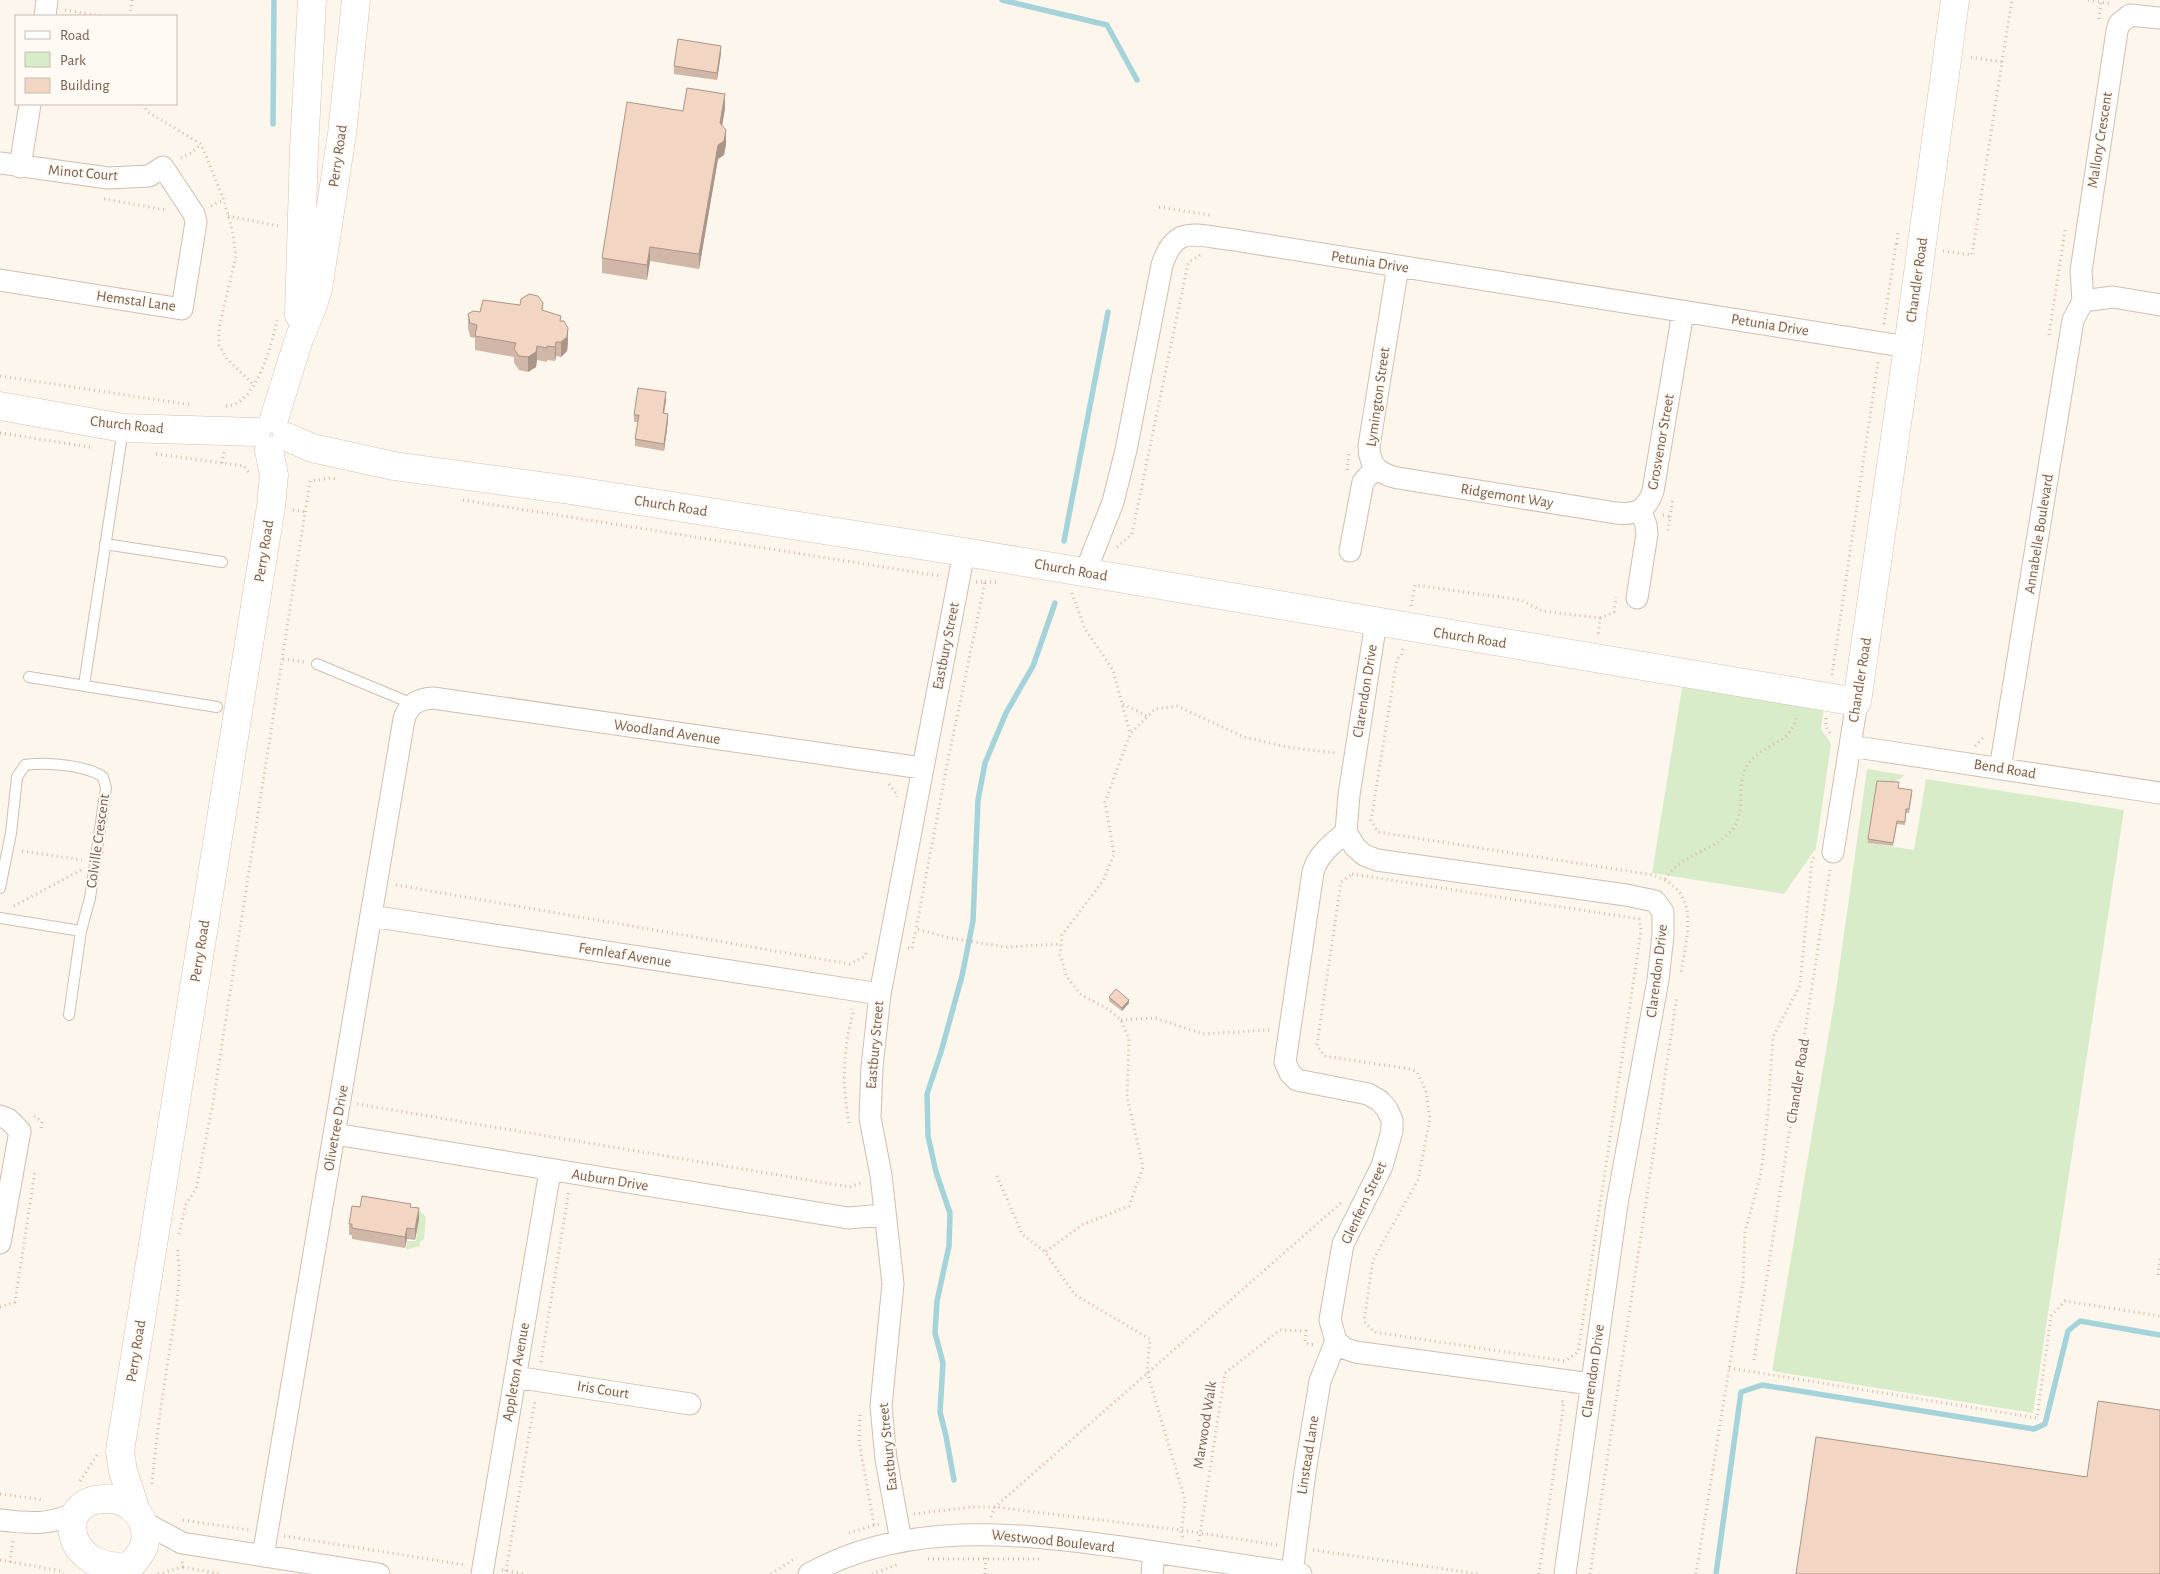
<svg xmlns="http://www.w3.org/2000/svg" width="2160" height="1574" font-family="'Alegreya Sans',sans-serif">
  <rect width="100%" height="100%" fill="#fdf6ec"/>
  <path fill="#d8ecc9" d="M1684,676L1825,700L1821,729L1831,744L1816,848L1784,894L1652,873Z
    M1867,769L1904,775L1900,779L1891,782L1868,843L1914,850L1926,779L2124,810L2033,1413L1772,1371L1836,991Z
    M419,1210L426,1217L424,1239L420,1242V1246L406,1250L407,1241H416Z"/>
  <g fill="none" stroke-linecap="round" stroke-linejoin="round">
    <path stroke="#a5d3da" stroke-width="5.5" d="M1002,0L1107,25L1137,80
      M273,124L274,0
      M1064,541L1108,312
      M954,1480L946,1436L940,1412L943,1363L935,1333L937,1301L949,1246L950,1213L936,1172L928,1136L927,1094L941,1052L962,976L973,921L978,800L985,763L1006,713L1033,666L1055,603
      M1716,1574L1741,1392L1762,1385L2034,1429L2045,1424L2068,1331L2080,1321L2160,1335"/>
    <g stroke="#d1beb0" stroke-width="12">
      <path id="lane" d="M105,544L222,562
        M317,664L413,704
        M29,677L217,707
        M84,685L123,429
        M0,888L11,833L17,777L25,765C46,762 86,765 103,777L106,788L90,898L81,931L69,1015
        M0,918L81,931"/>
    </g>
    <g stroke="#d1beb0" stroke-width="23">
      <path id="street" d="M45,16L47,0
        M0,163L108,178L149,176L163,167L194,214L196,222L182,309L0,280
        M20,167L30,104
        M1398,266L1369,446C1369,466 1379,474 1398,478L1616,513C1636,515 1647,510 1653,491L1683,312
        M2083,301L2113,297L2160,305
        M1350,551L1363,482L1375,468
        M1085,573L1113,502L1126,450L1162,265C1175,225 1194,235 1228,239L1908,347
        M1637,598L1647,534L1646,525L1641,511
        M1376,622L1349,795L1346,832L1355,847L1364,855L1377,860L1626,895L1655,901L1663,912V935L1658,980L1617,1204L1565,1574
        M1850,746L2160,793
        M2000,769L2073,320L2083,301L2081,271L2117,31L2119,24L2130,15L2160,18
        M1346,832C1332,844 1318,854 1313,872L1285,1062L1290,1073L1297,1080L1368,1094L1380,1101L1387,1109L1392,1120V1131L1382,1166L1343,1244L1330,1320L1336,1341L1344,1348L1355,1352L1591,1384
        M1833,852L1857,702
        M371,916L880,994
        M0,1116L8,1119L20,1131L0,1243
        M335,1134L848,1218L885,1215
        M515,1377L690,1404
        M0,1520C33,1524 48,1525 79,1512
        M143,1522L182,1543L379,1574
        M901,1541L886,1459L881,1406L893,1284L881,1175L870,1118L872,1067L880,994L964,552
        M263,1556L404,719C409,704 418,699 433,698L922,768
        M1292,1573L1305,1472L1320,1381L1336,1341
        M482,1574L550,1171
        M809,1574C905,1520 1017,1533 1121,1547C1181,1556 1241,1565 1301,1574
        M1152,1574L1154,1552"/>
    </g>
    <g stroke="#d6c0b0" stroke-width="29">
      <path id="secondary" d="M299,315L304,149L312,0
        M0,406L123,428L256,432
        M274,419L299,339L312,308L318,289L342,134L356,0
        M287,437L312,448L394,466L570,490L964,552L1857,702L1908,347L1955,0
        M136,1511L123,1471L120,1451L271,506L274,475L269,450
        M124,1574C130,1565 140,1557 144,1546C151,1522 132,1499 108,1499C51,1497 65,1574 129,1566"/>
    </g>
    <path stroke="#d9b8a5" stroke-width="3" stroke-dasharray="1 4" stroke-linecap="butt" d="M2088,0L2112,4
      M65,10L101,16
      M130,16L132,0
      M2099,19L2101,2
      M2002,62L2012,0
      M143,104L148,112L201,144L224,200L233,234L236,256L219,328V345L227,359L254,385
      M181,158L191,153L201,144
      M104,199L167,210
      M211,206L224,200
      M1159,207L1210,215
      M228,216L279,226
      M1897,244L1898,233
      M1943,251L1972,255L2002,62L1969,57
      M1884,324L1896,244
      M2049,335L2065,230
      M0,376L192,405
      M226,406C256,406 272,343 277,320
      M0,433L90,447
      M156,454L244,466L250,474
      M222,463L224,452
      M1347,470L1349,454
      M463,500L940,576
      M293,510L306,512
      M1663,515L1670,517L1668,531
      M1670,517L1673,498
      M1117,547L1132,534L1188,263L1200,255
      M976,582H985L946,770L916,929L950,938L1005,947L1061,944
      M985,582H997
      M1072,593L1085,629L1113,670L1130,734
      M1411,606L1415,585L1521,600L1542,611L1600,618L1598,637
      M1600,618L1614,612L1616,597
      M1403,649L1401,656L1397,659L1371,820L1378,832L1653,875C1702,892 1687,933 1681,973
      M283,659L304,662
      M1832,675L1878,362
      M1123,704L1147,716
      M1826,718V727L1832,736
      M1975,746L1985,736
      M889,784L897,795V797
      M22,851L82,860
      M1352,874L1639,919L1641,931L1578,1352L1565,1361L1374,1332L1364,1321L1373,1260L1418,1180L1430,1119L1426,1091L1417,1072L1410,1069L1324,1056L1317,1045L1341,882Z
      M1665,879C1681,854 1713,852 1732,830C1747,812 1735,784 1748,764C1763,742 1792,746 1797,714
      M396,885L850,964L865,956L866,953
      M14,906L81,870
      M908,948L912,949L916,930
      M1121,1020L1155,1018L1203,1034L1270,1030
      M357,1104L850,1187L861,1183V1181
      M34,1116L42,1122L41,1130
      M849,1123C842,1086 843,1049 853,1013L851,1009
      M997,1176L1022,1234L1045,1252
      M179,1234L186,1204L196,1189L212,1108L310,481L330,478L338,479
      M2160,1259L2158,1275H2160
      M0,1307L15,1302L35,1171
      M1754,1360L1830,870
      M541,1362L569,1190
      M1729,1368L2037,1418L2051,1316L2065,1301L2160,1316
      M860,1415L859,1441L874,1525
      M80,1481L97,1455
      M152,1484C156,1440 162,1397 169,1354C174,1318 183,1283 177,1247
      M0,1494L44,1500
      M914,1514L971,1507H995L1181,1530L1277,1545
      M991,1517L995,1507L1341,1203
      M183,1520L249,1530
      M849,1533L879,1524
      M284,1536L466,1565
      M1183,1537L1181,1534L1185,1500L1147,1372L1150,1339L1075,1295L1045,1252L1082,1225L1129,1206L1143,1167L1127,1097L1129,1039L1121,1020L1108,1009L1080,994L1067,977L1060,955L1062,935L1103,881L1114,854L1105,802L1130,734L1155,709L1177,706L1244,737L1292,748L1338,753
      M1199,1541L1225,1373L1280,1330L1306,1331L1305,1343L1314,1345
      M1313,1550L1479,1574
      M928,1559H1041
      M0,1560L61,1571L63,1574
      M10,1562L13,1540
      M182,1562L183,1567L221,1574
      M502,1570L525,1574
      M506,1571L535,1400
      M158,1574L183,1567
      M771,1574L796,1558
      M872,1574L899,1564
      M985,1574L986,1555
      M1539,1574L1564,1402L1562,1401
      M1590,1574L1677,996
      M1696,1574L1743,1282L1745,1232L1761,1173L1768,1113L1773,1037L1800,985L1812,860L1815,856"/>
    <use href="#lane" stroke="#fff" stroke-width="10"/>
    <use href="#street" stroke="#fff" stroke-width="21"/>
    <use href="#secondary" stroke="#fff" stroke-width="28"/>
  </g>
  <path fill="#d1b7a8" d="M721,53L717,80L674,74V66Z
    M725,108L722,126L726,144L724,155L718,159L699,269L650,261L647,280L602,273V258L683,111Z
    M543,311L561,321L568,342L567,351L561,357L556,356L555,361L547,360V362L537,360L536,367L528,372L519,370L514,363V357L475,350V338L470,337L468,328V314L480,312Z
    M666,400L664,413L668,421L664,451L635,446V439L638,422H634V415Z
    M1899,788L1912,794L1909,813H1906L1905,825L1897,824L1893,846L1868,843V839Z
    M1109,997L1129,1003L1122,1011L1109,1001Z
    M360,1207H411L419,1219L415,1240L407,1239L405,1248L352,1239V1235H349V1224Z"/>
  <path fill="#aa9588" d="M721,46V53L717,80V73Z
    M725,94V108L720,138V123Z
    M726,130V144L724,155L718,159L699,269V254L718,145Z
    M650,247V261L647,280V265Z
    M568,328V342L567,351L561,357V342Z
    M556,342V356L555,361V347Z
    M537,346V360L536,367L528,372V357Z
    M666,392V400L663,420V413Z
    M668,414V421L664,451V444Z
    M1129,1000V1003L1122,1011V1008Z
    M419,1208V1219L415,1240V1229Z
    M407,1228V1239L405,1248V1237Z"/>
  <path fill="#f3d5c3" stroke="#aa9588" d="M678,39L721,46L717,73L674,66Z
    M687,88L725,94L720,123L726,130L724,141L718,145L699,254L650,247L647,265L602,258L627,102L683,111Z
    M529,294L538,296L543,303L542,310L561,316L560,321H564L568,328L567,337L561,342H556L555,347L547,346V348L537,346L536,352L528,357L519,356L514,349L516,343L475,336L477,325L470,323L468,314L473,311L480,312L483,300L520,305L521,299Z
    M638,388L666,392L663,413L668,414L664,444L635,439L639,415H634Z
    M1877,781L1899,782L1898,788L1912,790L1909,809H1906L1905,822L1897,821L1893,843L1868,839Z
    M1116,989L1129,1000L1122,1008L1109,997Z
    M362,1196L411,1204L410,1207L419,1208L415,1229L407,1228L405,1237L352,1228V1224H349L352,1206L360,1207Z
    M2098,1401L2160,1410V1574H1796L1816,1437L2087,1477Z"/>
  <g text-anchor="middle" dominant-baseline="central" stroke-width="4" stroke-linejoin="round" paint-order="stroke">
    <g font-size="15" fill="#7a5c4d" stroke="#fffaf3">
      <text transform="translate(2100 140) rotate(-81)">Mallory Crescent</text>
      <text transform="translate(338 156) rotate(-82)">Perry Road</text>
      <text transform="translate(83 173) rotate(5)">Minot Court</text>
      <text transform="translate(1370 262) rotate(9)">Petunia Drive</text>
      <text transform="translate(1917 280) rotate(-82)">Chandler Road</text>
      <text transform="translate(136 301) rotate(8)">Hemstal Lane</text>
      <text transform="translate(1770 325) rotate(9)">Petunia Drive</text>
      <text transform="translate(1378 397) rotate(-82)">Lymington Street</text>
      <text transform="translate(127 425) rotate(6)">Church Road</text>
      <text transform="translate(1661 442) rotate(-80)">Grosvenor Street</text>
      <text transform="translate(1507 496) rotate(9)">Ridgemont Way</text>
      <text transform="translate(671 506) rotate(9)">Church Road</text>
      <text transform="translate(2039 534) rotate(-81)">Annabelle Boulevard</text>
      <text transform="translate(264 551) rotate(-81)">Perry Road</text>
      <text transform="translate(1071 570) rotate(10)">Church Road</text>
      <text transform="translate(1470 638) rotate(9)">Church Road</text>
      <text transform="translate(946 646) rotate(-79)">Eastbury Street</text>
      <text transform="translate(1860 680) rotate(-81)">Chandler Road</text>
      <text transform="translate(1365 691) rotate(-81)">Clarendon Drive</text>
      <text transform="translate(667 732) rotate(8)">Woodland Avenue</text>
      <text transform="translate(2005 769) rotate(9)">Bend Road</text>
      <text transform="translate(98 841) rotate(-82)">Colville Crescent</text>
      <text transform="translate(200 951) rotate(-81)">Perry Road</text>
      <text transform="translate(625 955) rotate(9)">Fernleaf Avenue</text>
      <text transform="translate(1657 971) rotate(-83)">Clarendon Drive</text>
      <text transform="translate(875 1045) rotate(-85)">Eastbury Street</text>
      <text transform="translate(1798 1081) rotate(-81)">Chandler Road</text>
      <text transform="translate(336 1128) rotate(-80)">Olivetree Drive</text>
      <text transform="translate(610 1180) rotate(9)">Auburn Drive</text>
      <text transform="translate(1364 1203) rotate(-65)">Glenfern Street</text>
      <text transform="translate(136 1351) rotate(-81)">Perry Road</text>
      <text transform="translate(1593 1371) rotate(-82)">Clarendon Drive</text>
      <text transform="translate(516 1372) rotate(-80)">Appleton Avenue</text>
      <text transform="translate(603 1390) rotate(9)">Iris Court</text>
      <text transform="translate(1205 1425) rotate(-81)">Marwood Walk</text>
      <text transform="translate(888 1447) rotate(-96)">Eastbury Street</text>
      <text transform="translate(1308 1455) rotate(-81)">Linstead Lane</text>
      <text transform="translate(1053 1541) rotate(6)">Westwood Boulevard</text>
    </g>
  </g>
  <rect x="15" y="15" width="162" height="90" fill="#fffaf3" stroke="#cabbb1"/>
  <rect x="25" y="31" width="25" height="8" fill="#ffffff" stroke="#cabbb1"/>
  <text x="60" y="40" font-size="15" fill="#7a5c4d">Road</text>
  <rect x="25" y="52" width="25" height="15" fill="#d8ecc9" stroke="#cabbb1"/>
  <text x="60" y="65" font-size="15" fill="#7a5c4d">Park</text>
  <rect x="25" y="78" width="25" height="15" fill="#f3d5c3" stroke="#cabbb1"/>
  <text x="60" y="90" font-size="15" fill="#7a5c4d">Building</text>
</svg>
